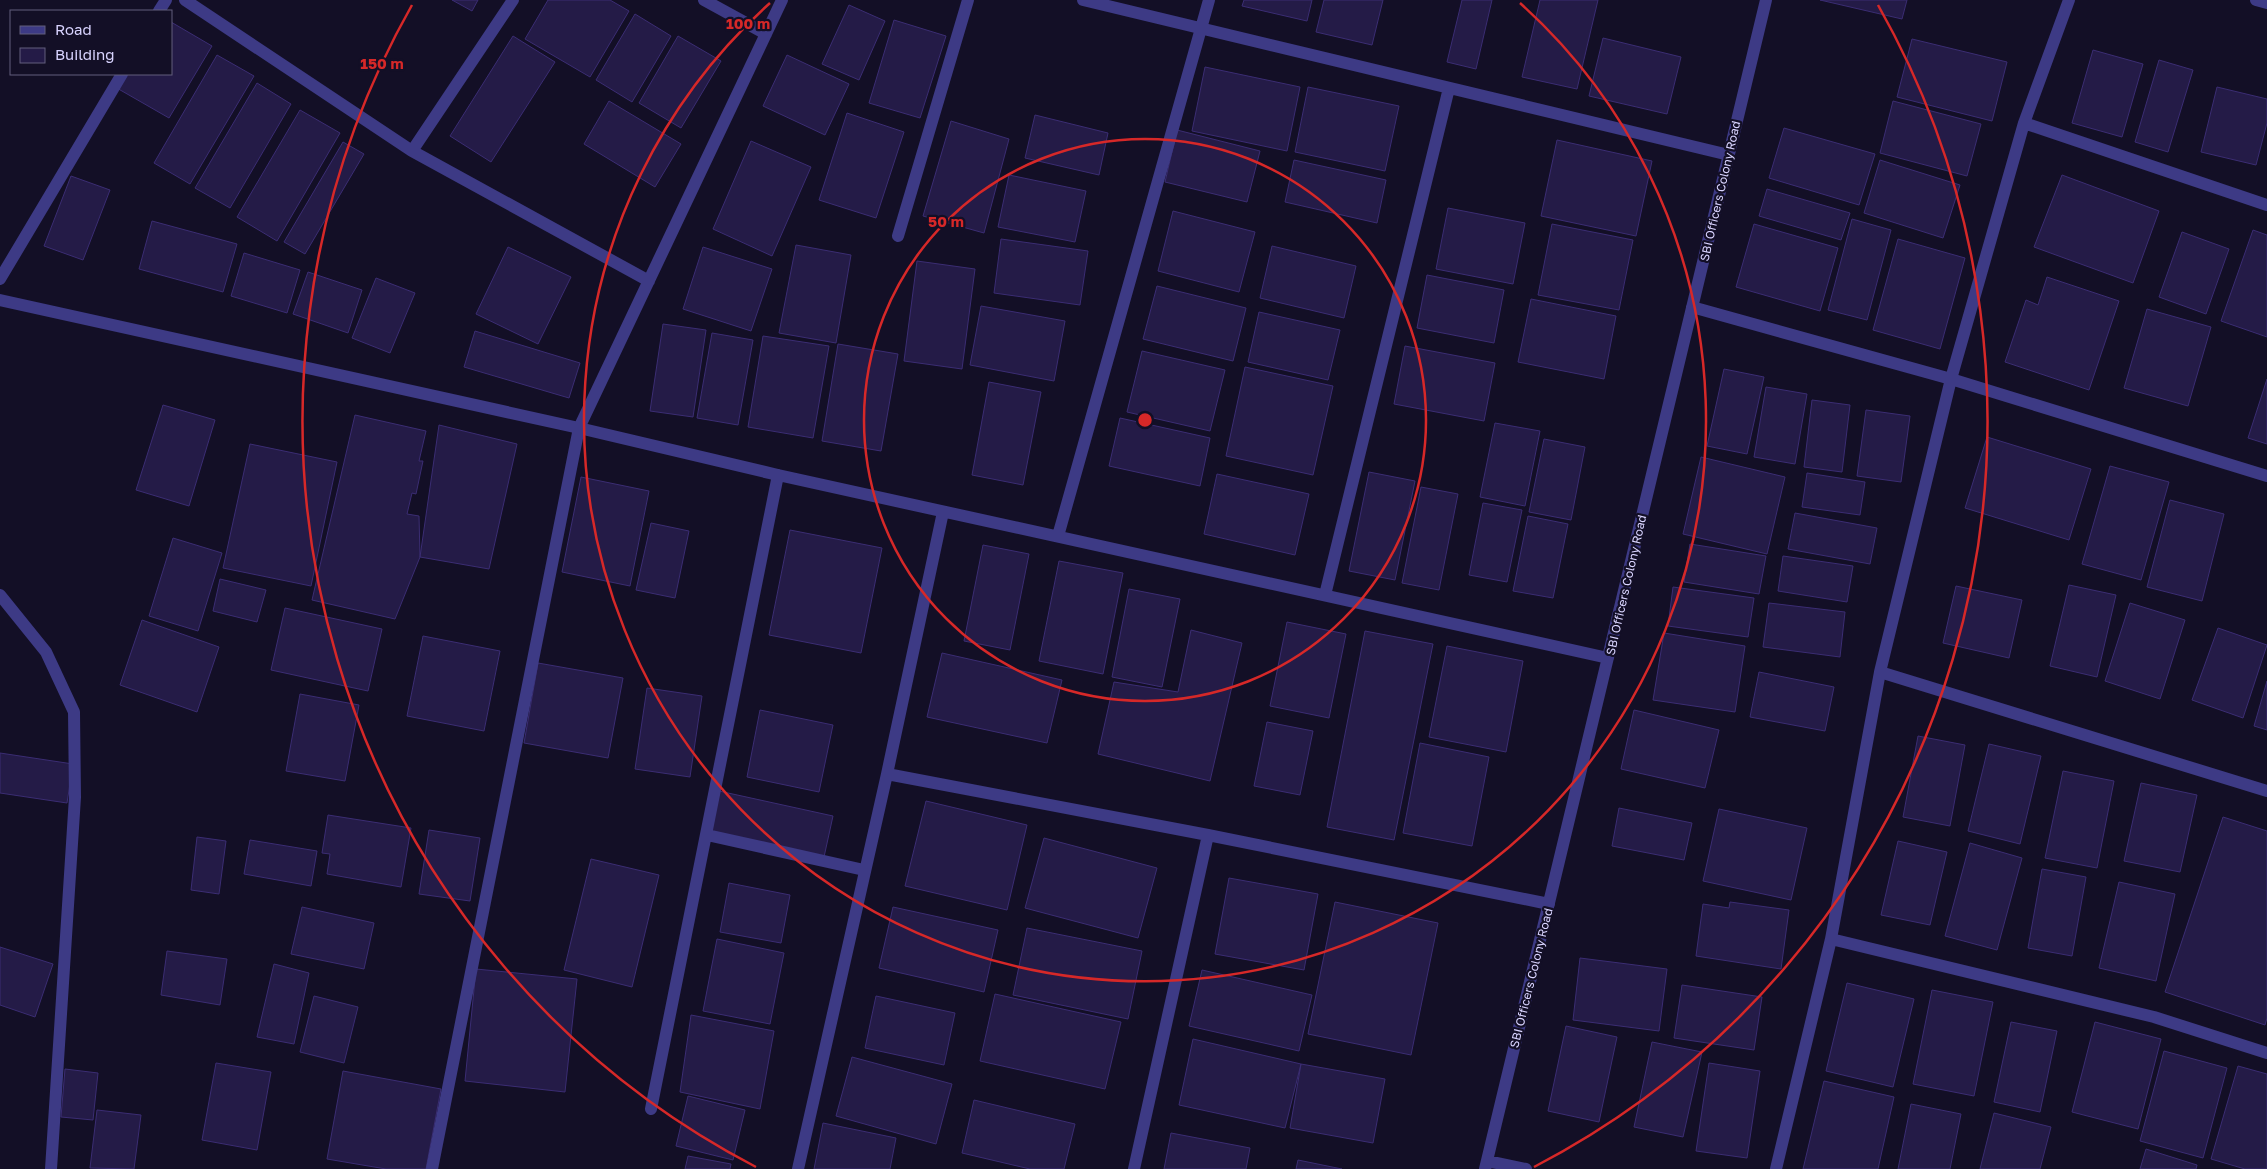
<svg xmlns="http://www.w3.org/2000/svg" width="2267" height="1169" font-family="'Golos Text',sans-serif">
  <rect width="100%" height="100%" fill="#130f26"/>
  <path fill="#241b47" stroke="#3b2d73" d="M452,0H478L472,11Z
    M548,0H610L629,11L590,77L525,39Z
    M1244,0H1312L1307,21L1242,6Z
    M1324,0H1383L1372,45L1316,32Z
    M1462,0H1492L1476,69L1447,62Z
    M1540,0H1598L1577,89L1522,77Z
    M1820,0H1907L1902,19Z
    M849,5L885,21L859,80L822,64Z
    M635,14L671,36L632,102L596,80Z
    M894,20L946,36L920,118L869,103Z
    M171,22L212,46L169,118L115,87L122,74H171Z
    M513,36L555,62L491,162L450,136Z
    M678,36L721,61L681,128L639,103Z
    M1603,38L1681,57L1667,114L1589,96Z
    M1912,39L2007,62L1992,121L1897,97Z
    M2093,50L2143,64L2122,137L2072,123Z
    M217,55L254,76L190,184L154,163Z
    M787,55L849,84L825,135L763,106Z
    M2159,60L2193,70L2168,152L2135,142Z
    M1205,67L1300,87L1287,151L1192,131Z
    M257,83L291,104L230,208L195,188Z
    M1308,87L1399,106L1385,171L1295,152Z
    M2217,87L2267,99V123L2256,165L2201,152Z
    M609,101L681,144L655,187L584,144Z
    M1893,101L1981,124L1967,176L1880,153Z
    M300,110L340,133L277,241L237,217Z
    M847,113L904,132L876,218L819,200Z
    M1035,115L1108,133L1099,175L1025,158Z
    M951,121L1009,139L984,233L923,216Z
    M1784,128L1875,154L1859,205L1769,178Z
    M1177,130L1260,151L1247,202L1165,182Z
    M1557,140L1652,161L1636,236L1541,216Z
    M751,141L811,167L772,256L713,229Z
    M343,142L364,154L305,254L284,242Z
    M1294,160L1386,180L1377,223L1285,202Z
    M1880,160L1960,185L1943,238L1864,213Z
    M1009,175L1086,191L1075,242L998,227Z
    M2062,175L2159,211L2133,283L2034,247Z
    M71,176L110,190L83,260L44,246Z
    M1767,189L1850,213L1841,240L1759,216Z
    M1448,208L1525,223L1513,284L1436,269Z
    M1173,211L1255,232L1239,292L1158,271Z
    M1852,219L1891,230L1867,320L1828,310Z
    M152,221L237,244L223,292L139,269Z
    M1552,224L1633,240L1619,310L1538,295Z
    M1754,224L1838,248L1820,311L1736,287Z
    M2253,230L2267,235V337L2221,321Z
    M2182,232L2229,249L2206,314L2159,297Z
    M1001,239L1088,251L1080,305L994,293Z
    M1898,239L1965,258L1940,349L1873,330Z
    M796,245L851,255L836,343L779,333Z
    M1272,246L1356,266L1344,318L1260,298Z
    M508,247L571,277L538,344L476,314Z
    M703,247L772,269L751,331L683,309Z
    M244,253L300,270L287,313L231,296Z
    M917,261L975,269L962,369L904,361Z
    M308,272L362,290L348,333L293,314Z
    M1427,275L1504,290L1494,343L1417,328Z
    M2047,277L2119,301L2089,390L2005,362L2026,300L2038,305Z
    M376,278L415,293L390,353L352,338Z
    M1157,286L1246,308L1233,361L1143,339Z
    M1531,299L1616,316L1604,379L1518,362Z
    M981,306L1065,321L1054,381L970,365Z
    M2147,309L2211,327L2188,406L2124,388Z
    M1259,312L1340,330L1328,380L1248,362Z
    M663,324L706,330L693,417L650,411Z
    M475,331L580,363L569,398L464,367Z
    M712,333L753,340L738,425L697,418Z
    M763,336L829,346L813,438L748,427Z
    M838,344L898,354L881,451L822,441Z
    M1405,346L1495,363L1484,421L1394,404Z
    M1142,351L1225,370L1210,431L1127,412Z
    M1245,367L1333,386L1313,475L1226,456Z
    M1724,369L1764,377L1747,454L1707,446Z
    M2267,379V444L2248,438Z
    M989,382L1041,392L1023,485L972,475Z
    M1766,387L1807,394L1795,464L1754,457Z
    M1812,400L1850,405L1842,472L1804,467Z
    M163,405L215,420L189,506L136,490Z
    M1866,410L1910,416L1901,482L1857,476Z
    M355,415L426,431L419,461H423L416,494L412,493L407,514L419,516L420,557L395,619L312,600Z
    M1120,418L1210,438L1200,486L1109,466Z
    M1495,423L1540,431L1525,506L1480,497Z
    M439,425L517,444L489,569L420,557Z
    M1987,437L2091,469L2069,540L1965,508Z
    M1544,439L1585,447L1571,520L1529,512Z
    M250,444L337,462L311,586L223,568Z
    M1701,457L1785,477L1767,554L1683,534Z
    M2110,466L2169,482L2141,580L2082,564Z
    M1369,472L1415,481L1395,580L1349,571Z
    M1807,473L1865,482L1860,515L1802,507Z
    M1217,474L1309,494L1295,555L1204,534Z
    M581,477L649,491L630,586L562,572Z
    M1421,487L1458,494L1439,590L1402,583Z
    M2170,500L2224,514L2202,601L2147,587Z
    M1483,503L1522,510L1507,582L1469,575Z
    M1795,513L1877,528L1870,564L1788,549Z
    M1528,516L1568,524L1553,598L1513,591Z
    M651,523L689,531L675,598L636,590Z
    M790,530L882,548L861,653L769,635Z
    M173,538L222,553L198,631L149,616Z
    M1690,544L1766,556L1759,594L1684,582Z
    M983,545L1029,554L1010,650L964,641Z
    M1783,556L1853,566L1847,602L1778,591Z
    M1059,561L1123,573L1103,674L1039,661Z
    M220,579L266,590L257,622L213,611Z
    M2069,585L2116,595L2097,677L2050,666Z
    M1956,586L2022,600L2009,658L1943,643Z
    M1673,587L1754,598L1748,637L1668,626Z
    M1129,589L1180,599L1162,687L1112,677Z
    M1769,603L1845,612L1840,657L1763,647Z
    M2130,603L2185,620L2160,699L2105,681Z
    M285,608L382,629L368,691L271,670Z
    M142,620L219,647L197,712L120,685Z
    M1287,622L1346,634L1329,718L1270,706Z
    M2218,628L2267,645L2243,718L2192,700Z
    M1191,630L1242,643L1210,781L1098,754L1114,682L1178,692Z
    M1365,631L1433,644L1394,840L1327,827Z
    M1664,633L1745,646L1735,712L1653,700Z
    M423,636L500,651L484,731L407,716Z
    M1447,646L1523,661L1506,752L1429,737Z
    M942,653L1062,680L1047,743L927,717Z
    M538,663L623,678L608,758L524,743Z
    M1759,672L1834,687L1825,731L1750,717Z
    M2267,681V730L2254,726Z
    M647,688L702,696L690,777L635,769Z
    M300,694L359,705L345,781L286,771Z
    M760,710L833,725L819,792L747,777Z
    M1634,710L1719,730L1705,788L1621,769Z
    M1267,722L1313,731L1300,795L1254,786Z
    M1918,736L1965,745L1950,826L1903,817Z
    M1420,743L1489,757L1472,846L1403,833Z
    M1989,744L2041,756L2020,844L1968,831Z
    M0,753L73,764L67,803L0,793Z
    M2063,771L2114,781L2097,868L2045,858Z
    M2141,783L2197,795L2180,872L2124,861Z
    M719,791L833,816L824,857L710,832Z
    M926,801L1027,825L1007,910L905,886Z
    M1619,808L1692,823L1684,860L1612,846Z
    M1719,809L1807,828L1791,900L1703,881Z
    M328,815L411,828L401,887L327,874L330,854L322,853Z
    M2223,817L2267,831V1018L2265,1025L2165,992Z
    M429,830L480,838L470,901L419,894Z
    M197,837L226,841L219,894L191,890Z
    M1044,838L1157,868L1138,938L1025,908Z
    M250,840L317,851L311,886L244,874Z
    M1898,841L1947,852L1930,925L1881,915Z
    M1970,843L2022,858L1997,950L1945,936Z
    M591,859L659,875L632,987L564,970Z
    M2042,869L2086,877L2072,956L2028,948Z
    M1229,878L1318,894L1304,970L1215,954Z
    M2119,882L2175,894L2156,981L2099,968Z
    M729,883L790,895L781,943L720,932Z
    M1335,902L1438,923L1411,1055L1308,1034Z
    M1730,902L1789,910L1781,969L1696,956L1703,904L1729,908Z
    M302,907L374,923L364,969L291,954Z
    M893,907L998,930L984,992L879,968Z
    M1027,928L1142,951L1128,1019L1013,995Z
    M717,939L784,953L770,1024L703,1011Z
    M0,947L53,964L35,1017L0,1005Z
    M167,951L227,959L220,1005L161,995Z
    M1580,958L1667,969L1659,1031L1573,1020Z
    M274,964L309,973L294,1044L257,1037Z
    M476,969L577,979L565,1092L465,1081Z
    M1202,970L1312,995L1299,1051L1189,1026Z
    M1847,983L1914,999L1893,1087L1826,1071Z
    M1682,985L1762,997L1754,1050L1674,1038Z
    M1932,990L1993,1002L1974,1096L1913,1084Z
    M995,994L1121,1022L1105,1089L980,1061Z
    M314,996L358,1007L344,1063L300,1052Z
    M876,996L955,1013L944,1065L865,1048Z
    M691,1015L774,1031L760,1109L680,1092Z
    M2011,1022L2057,1031L2040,1112L1994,1102Z
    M2095,1022L2161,1039L2138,1129L2072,1112Z
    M1566,1026L1617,1037L1599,1122L1548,1111Z
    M1193,1039L1301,1064L1285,1128L1179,1105Z
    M1652,1042L1702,1052L1683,1137L1634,1127Z
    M2164,1051L2227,1068L2203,1158L2140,1141Z
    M852,1057L952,1084L936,1144L836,1116Z
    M216,1063L271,1072L257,1150L202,1140Z
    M1709,1063L1760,1071L1747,1158L1696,1151Z
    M1301,1064L1385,1079L1373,1143L1290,1128Z
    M2238,1066L2267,1074V1169H2245L2211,1159Z
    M65,1069L98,1073L93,1120L61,1117Z
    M343,1071L441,1089L426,1169H386L327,1159Z
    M1824,1081L1894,1097L1878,1169H1803Z
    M688,1096L745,1110L733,1160L676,1146Z
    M974,1100L1075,1124L1064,1169H1030L962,1153Z
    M1911,1104L1961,1114L1950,1169H1898Z
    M97,1110L141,1115L134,1169L90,1168Z
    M1994,1113L2051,1127L2040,1169H1980Z
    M823,1123L896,1138L890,1169H814Z
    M1171,1133L1250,1148L1246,1169H1164Z
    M2146,1149L2197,1165L2196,1169H2140Z
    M688,1156L731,1164L730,1169H685Z
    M1298,1160L1342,1169H1296Z"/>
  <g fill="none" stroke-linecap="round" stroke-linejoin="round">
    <path stroke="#3d3a85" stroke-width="12" d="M185,0L412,151L649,281
      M704,0L766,34
      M1083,0L1729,155
      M2256,0L2267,3
      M159,11L166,0
      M2024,123L2267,205
      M412,151L513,0
      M898,236L968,0
      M0,279L122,74
      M0,300L579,428L778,475L1608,658
      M1692,307L1951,379L2267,476
      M1058,536L1209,0
      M0,595L46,652L74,712L75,797L51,1169
      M1325,595L1449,88
      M1880,672L2267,791
      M887,774L1208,835L1549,904
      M707,835L864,870
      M1831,939L2154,1017L2267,1053
      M651,1109L778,475
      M1487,1161L1526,1169
      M432,1169L579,428L782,0
      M798,1169L887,774L943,512
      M1134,1169L1208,835
      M1485,1169L1766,0
      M1776,1169L1831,939L1880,672L1951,379L2024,123L2069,0"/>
  </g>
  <g fill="none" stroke="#d62828" stroke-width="2.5">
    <circle cx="1145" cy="420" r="281"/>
    <path d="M1520 3A561 561 0 1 1 770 3"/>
    <path d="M756 1167A842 842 0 0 1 412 5M1878 5A842 842 0 0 1 1534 1167"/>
  </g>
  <g text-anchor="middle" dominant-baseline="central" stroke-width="4.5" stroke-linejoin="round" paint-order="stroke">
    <g font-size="12" fill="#d9d4ff" stroke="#130f26">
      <text transform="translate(1720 191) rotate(-77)">SBI Officers Colony Road</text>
      <text transform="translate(1626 585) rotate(-77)">SBI Officers Colony Road</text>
      <text transform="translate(1531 978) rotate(-76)">SBI Officers Colony Road</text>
    </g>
  </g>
  <circle cx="1145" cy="420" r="8" fill="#d62828" stroke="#130f26" stroke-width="2.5"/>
  <g font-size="15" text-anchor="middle" font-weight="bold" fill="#d62828" stroke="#130f26" stroke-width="4.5" stroke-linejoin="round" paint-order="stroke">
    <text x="748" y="29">100 m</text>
    <text x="382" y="69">150 m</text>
    <text x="946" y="227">50 m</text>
  </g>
  <rect x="10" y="10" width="162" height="65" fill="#130f26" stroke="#625e7d"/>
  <rect x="20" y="26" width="25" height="8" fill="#3d3a85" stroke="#625e7d"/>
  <text x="55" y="35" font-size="15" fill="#d9d4ff">Road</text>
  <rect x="20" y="48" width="25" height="15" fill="#241b47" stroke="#625e7d"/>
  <text x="55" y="60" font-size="15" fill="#d9d4ff">Building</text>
</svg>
